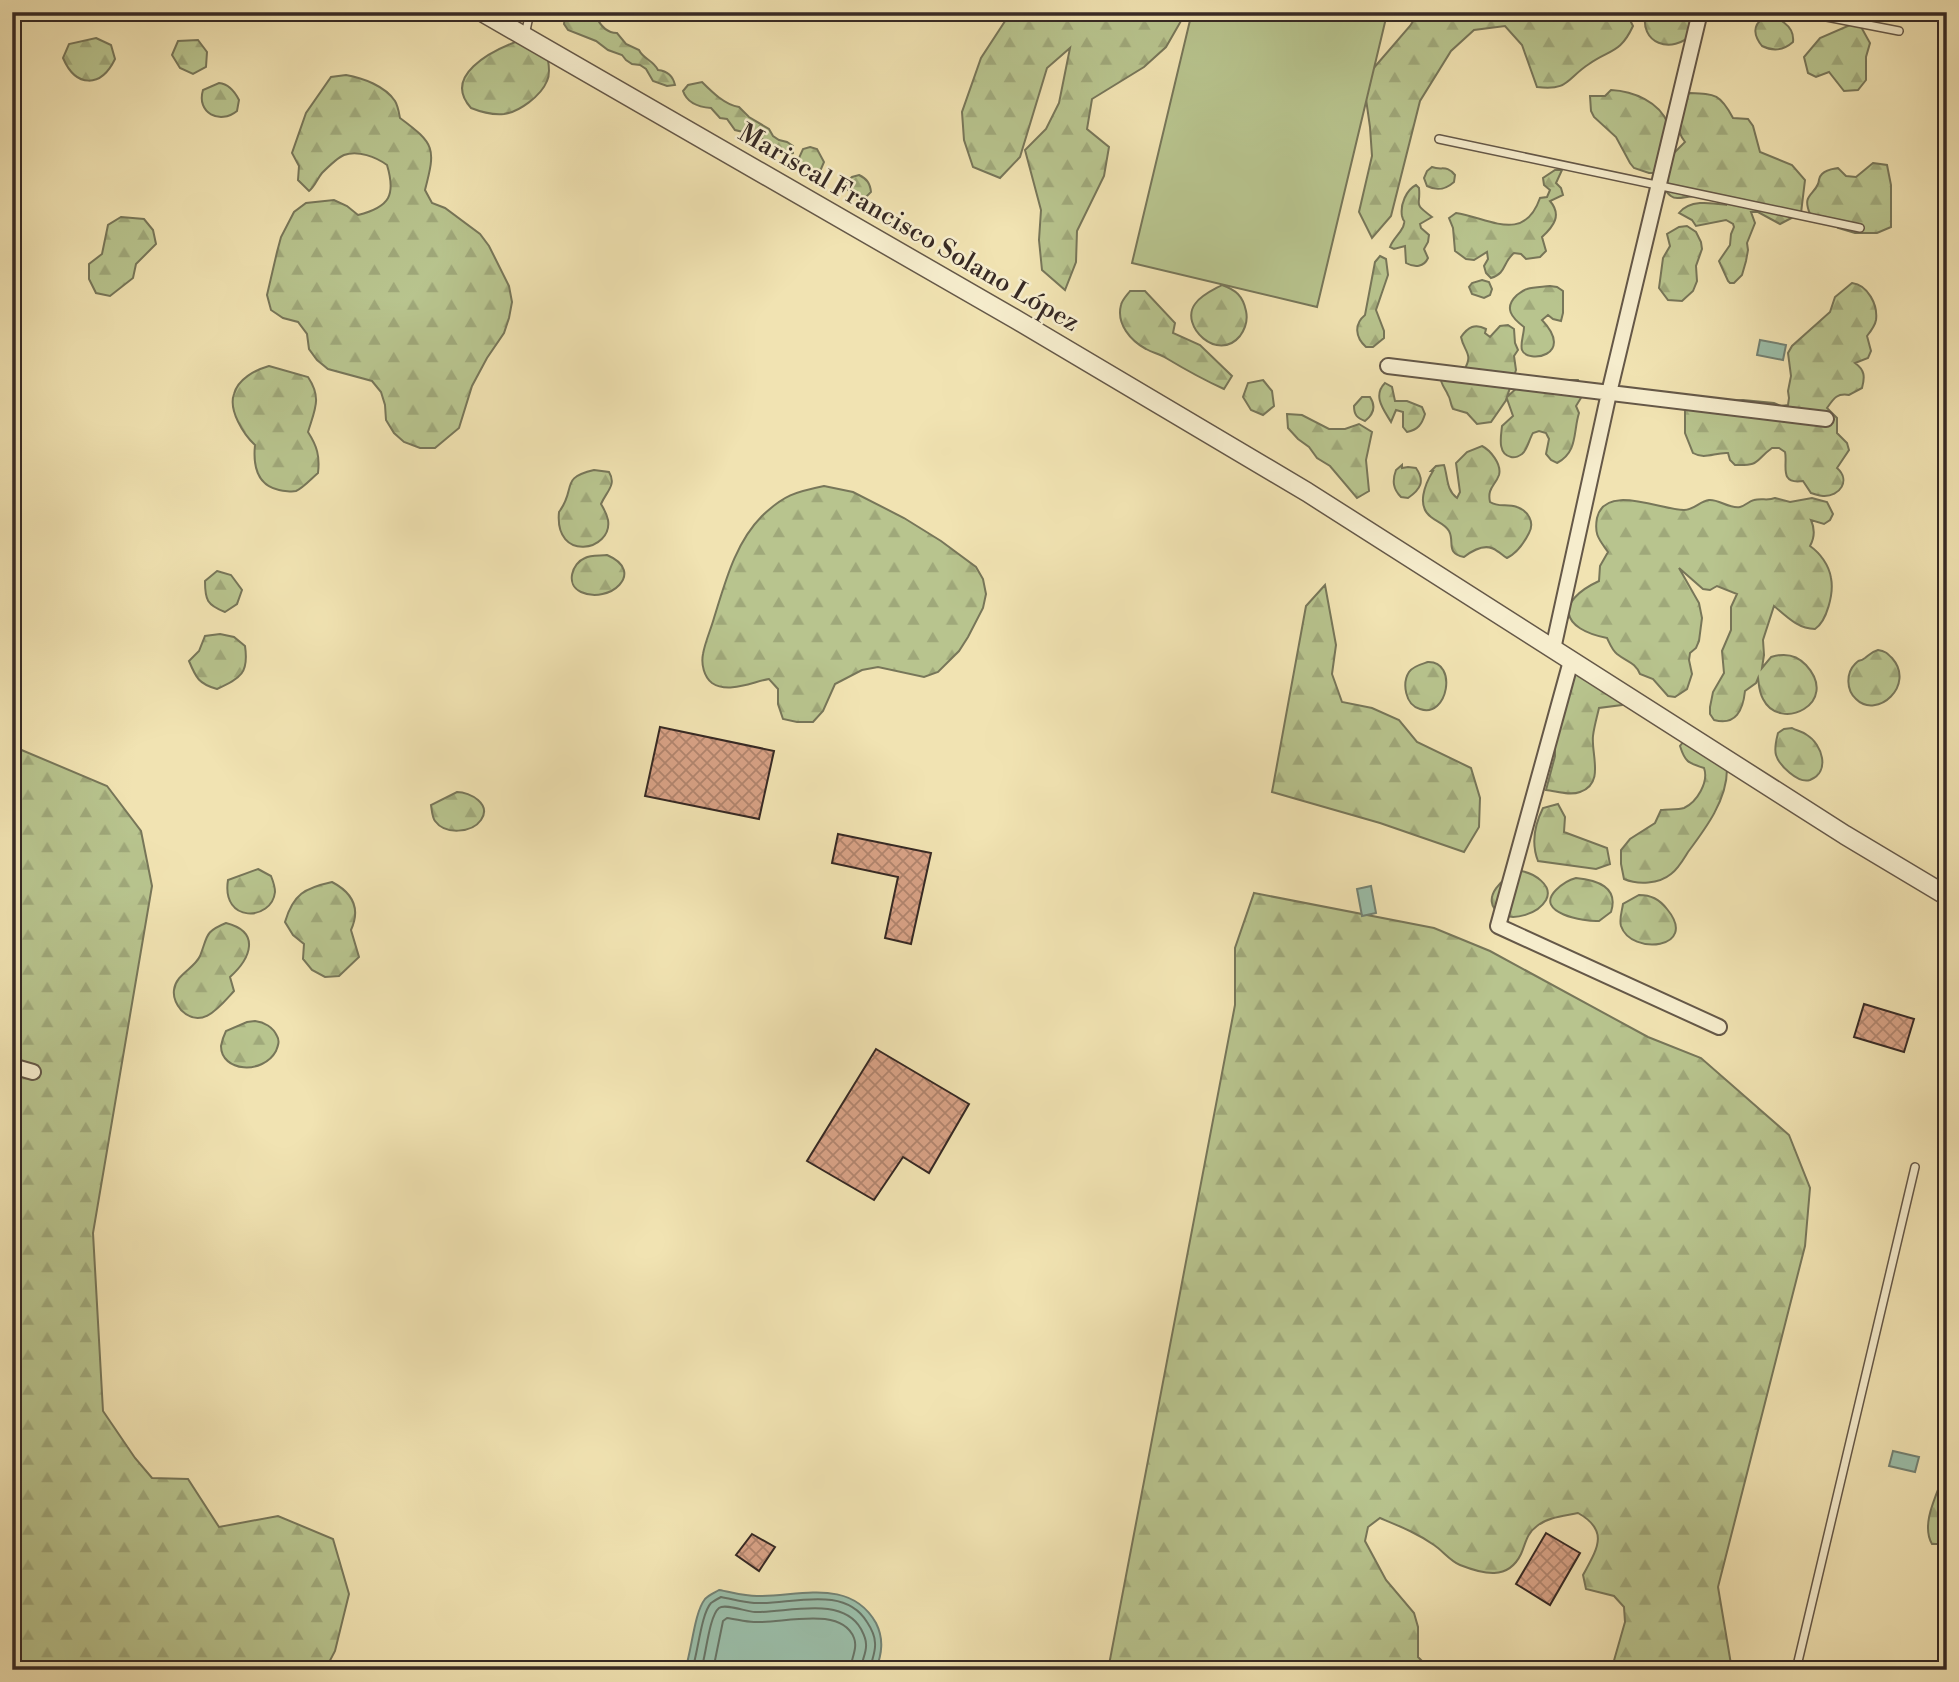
<svg xmlns="http://www.w3.org/2000/svg" width="1959" height="1682" font-family="'Libre Bodoni',serif">
  <defs>
    <pattern id="forest-firs" width="22" height="20" patternUnits="userSpaceOnUse" patternTransform="scale(1.75)"><rect width="22" height="20" fill="#b8c48e"/><path d="M5 1l3.5 6h-7zM16 11l3.5 6h-7z" fill="#9fa87a"/></pattern>
    <pattern id="building-cross-hatch" width="8" height="8" patternUnits="userSpaceOnUse" patternTransform="scale(1.75)"><rect width="8" height="8" fill="#d8a286"/><path d="M0 0l8 8M0 8l8-8" fill="none" stroke="#b0846d"/></pattern>
  </defs>
  <rect width="100%" height="100%" fill="#f1e3b2"/>
  <filter id="stains"><feTurbulence type="fractalNoise" baseFrequency=".00286" numOctaves="4"/><feColorMatrix values="0 0 0 0 .2 0 0 0 0 .09 0 0 0 0 .02 0 0 0 .5 -.17"/></filter>
  <radialGradient id="worn" r=".72"><stop offset=".6" stop-color="#630" stop-opacity="0"/><stop offset="1" stop-color="#630" stop-opacity=".3"/></radialGradient>
  <path fill="url(#forest-firs)" stroke="#777659" stroke-width="2" d="M559,12H600L596,16C600,25 607,33 617,33L626,44L639,50C643,59 653,60 658,70C667,71 673,76 675,85L667,86L653,81L646,69L640,65L632,64L626,60L622,55L608,50L596,41L568,30L564,24L565,17Z
    M1011,12H1172L1181,21L1166,47L1144,67L1092,99L1087,129L1109,147L1104,176L1077,231L1076,262L1065,290L1042,270L1039,240L1041,210L1025,150L1046,129L1059,103L1070,48L1047,68L1020,157L1000,178L973,167L964,140L962,112L981,58Z
    M1419,12H1622L1627,14L1633,26C1620,54 1610,49 1589,64C1566,79 1569,91 1537,87L1522,45L1505,26L1474,30L1451,51L1420,101L1391,216L1372,238L1359,212L1372,156L1370,127L1366,99L1372,70L1410,26Z
    M1646,12H1703C1700,19 1698,27 1693,33C1672,56 1638,43 1646,12Z
    M1762,15C1777,16 1795,25 1793,42C1784,50 1774,52 1762,46C1754,36 1752,26 1763,18Z
    M1850,25H1860L1870,43L1866,57V80L1858,90L1844,91L1829,72L1816,77L1808,73L1804,57L1820,38Z
    M96,38L111,45L115,59C101,88 76,88 63,58L69,44Z
    M198,40L207,52L206,67L193,74L180,68L172,55L178,41Z
    M518,41L548,60C549,66 550,75 547,81C541,96 519,112 504,114C494,115 481,112 471,108C442,76 491,51 518,41Z
    M346,75C363,78 385,86 395,101C398,106 399,113 400,118C435,144 436,148 425,190L432,203L445,208L480,234L489,246L509,286L512,302L509,318L504,333L487,358L472,386L459,428L435,448H420L404,442L394,433L386,420L385,405L381,392L372,381L328,369L317,360L309,349L307,334L298,322L283,318L271,310L267,295L277,252L281,237L294,212L306,203L334,200L347,206L358,215C390,207 396,195 387,165C376,157 358,150 344,155C337,158 327,168 322,173C317,179 315,186 309,191L298,180L299,166L292,153L306,113L331,77Z
    M702,82C712,92 725,105 739,107L749,117L769,129L773,136L779,140L787,142L793,146V153L786,155L781,149L762,139L755,140L743,132L735,130L727,119L720,118L711,108C698,107 687,103 683,91L688,85Z
    M219,83C229,84 235,92 239,100L237,111C220,125 196,113 203,90Z
    M1611,90C1633,91 1660,102 1668,124C1672,133 1668,148 1668,159L1685,142C1671,123 1680,112 1689,93C1716,94 1720,94 1733,118L1748,119L1753,126L1760,152L1792,165L1805,180L1801,213L1780,224L1758,212H1751L1755,223L1747,243L1748,250L1746,261L1742,275L1734,283H1730L1728,281L1719,261L1730,245L1731,234L1734,227L1733,224L1726,220L1696,226L1692,220L1679,213C1690,199 1712,203 1727,205C1721,202 1713,196 1706,196C1675,194 1674,211 1656,173H1649L1634,168L1630,163L1616,137L1594,117L1591,111L1590,96H1605Z
    M810,147L817,149L824,162L821,169L815,173L807,171L798,160L803,149Z
    M1873,163L1887,165L1891,185V227L1877,233H1855L1838,228L1834,222L1810,214C1802,195 1813,196 1818,184C1820,178 1818,178 1822,174C1827,169 1833,169 1838,168L1846,176L1856,177Z
    M1432,167C1442,171 1446,164 1455,175L1454,182C1445,190 1437,191 1427,186L1424,178L1427,171Z
    M1555,170H1562L1556,183L1561,188L1563,195L1550,201C1562,215 1554,226 1542,237L1546,251L1540,257L1526,259L1521,254L1514,253C1502,263 1507,273 1491,278L1486,273L1484,266L1488,259L1487,252L1474,260L1466,259L1455,251L1453,228L1449,218L1456,213C1489,218 1524,244 1540,198L1547,197L1550,190L1544,185L1543,178Z
    M859,175C867,179 870,183 871,192L865,198L859,200L848,190L846,183L852,177Z
    M1416,185L1419,188C1421,207 1412,202 1432,217L1420,224L1421,228L1429,235L1428,242L1424,249L1428,258C1424,267 1415,268 1406,263L1405,246L1394,249L1390,247C1393,239 1399,235 1403,227C1406,217 1404,225 1402,216C1400,205 1406,190 1416,185Z
    M121,217L144,219L153,230L156,244L136,264L133,278L110,296L96,293L89,279V264L102,254L108,225Z
    M1687,226L1696,232L1701,242L1702,249L1696,266L1697,281L1693,291L1682,301L1668,300L1659,288L1663,258L1670,246L1667,234L1679,227Z
    M1380,256L1386,259L1388,275L1376,310L1384,331V338L1373,347H1366C1355,337 1354,324 1365,315L1375,262Z
    M1482,280L1489,282L1492,289L1490,295L1484,298L1472,294L1469,287L1472,283Z
    M1852,283C1868,285 1878,305 1876,320C1875,326 1871,331 1867,336L1871,351L1868,358L1855,363C1865,370 1865,377 1862,388L1849,395C1837,393 1834,398 1827,408L1837,418V433L1847,443L1849,450L1837,468C1851,480 1840,497 1823,496C1819,496 1815,494 1811,493L1803,481C1778,485 1788,464 1785,452L1779,448H1772C1754,461 1761,466 1735,465L1730,460L1728,453C1715,452 1705,460 1693,453L1685,433V404L1698,397L1729,401L1743,400L1774,403L1781,406L1788,405L1789,398L1788,391L1791,376L1788,353L1792,346L1830,312L1835,297Z
    M1222,285C1236,290 1243,296 1246,311C1248,320 1245,329 1240,336C1218,363 1179,326 1195,304C1201,295 1213,290 1222,285Z
    M1550,286L1557,287L1563,291V313L1561,321L1553,319L1548,315L1542,320C1576,356 1527,364 1522,350C1520,344 1524,334 1524,327C1512,318 1503,308 1517,295C1520,293 1523,290 1527,289C1534,287 1542,287 1550,286Z
    M1130,291H1145L1175,323L1173,333L1200,345L1232,376L1224,389C1204,380 1186,370 1166,358C1160,354 1153,353 1146,349C1131,341 1116,324 1121,305C1122,300 1127,295 1130,291Z
    M1508,325L1514,329L1515,343L1518,350L1514,356L1516,370L1507,397L1519,386L1556,385L1571,380H1578L1584,393L1576,406L1579,413C1573,432 1578,452 1557,463L1551,460L1546,454L1549,439L1546,433L1539,431L1533,433C1529,439 1528,449 1522,454C1519,456 1514,458 1511,457C1497,454 1501,436 1502,426L1513,416L1507,399L1491,422L1477,424L1467,413L1453,409C1450,404 1451,399 1448,395C1445,388 1441,385 1440,376L1464,370C1474,354 1464,352 1461,337C1468,327 1475,323 1486,329L1485,333L1490,337L1500,326Z
    M269,366L308,377C322,398 315,409 308,432C317,446 320,456 318,473C312,478 303,488 296,491C292,492 283,491 279,490C256,485 253,465 255,445C244,435 228,410 234,394C238,379 255,370 269,366Z
    M1263,380L1272,391L1274,406L1263,415L1251,410L1243,397L1248,383Z
    M1385,383L1392,387L1395,401H1407L1422,407L1425,414C1422,424 1418,430 1407,432L1403,427V412L1396,410L1391,422C1384,410 1372,396 1385,383Z
    M1362,397H1370C1376,406 1374,414 1365,421C1357,418 1354,415 1354,406Z
    M1287,414L1302,415L1329,429H1345L1359,424L1372,432L1366,460L1369,491L1357,498L1330,466L1317,458L1309,447L1298,439L1288,428Z
    M1482,446C1490,450 1502,464 1499,475C1495,486 1487,488 1490,502C1499,508 1507,503 1517,507C1528,511 1535,522 1529,533C1524,543 1517,553 1507,558C1503,556 1501,553 1497,551C1486,542 1473,550 1464,557C1445,553 1455,542 1449,531C1445,524 1437,522 1431,517C1416,506 1425,484 1433,471H1431L1436,466L1444,465C1448,477 1446,490 1457,498L1460,492L1456,463L1467,452Z
    M1402,465V468L1408,467L1416,468C1425,481 1421,489 1408,498L1401,497C1393,489 1392,481 1396,470Z
    M594,470L609,472C617,485 606,492 601,504C604,509 607,515 608,520C613,551 554,563 559,512C577,488 559,478 594,470Z
    M824,486L853,492L904,518L941,541L976,567L983,579L986,594L983,608L968,637L959,651L938,672L924,677L878,667L862,670L835,684L823,711L813,722H797L783,719L778,704V689L769,679C752,682 728,694 712,683C704,677 701,664 703,654C705,642 711,629 714,618C725,583 735,543 762,516C784,495 795,492 824,486Z
    M1775,498L1790,502L1812,498L1827,502L1833,514L1830,520L1824,524L1811,520C1815,529 1815,537 1810,546C1820,553 1829,565 1831,578C1834,593 1827,621 1815,629C1798,629 1786,616 1774,606L1763,640L1764,655L1762,668L1771,657C1784,653 1796,654 1806,665C1841,703 1780,733 1763,699C1759,692 1759,685 1758,678L1756,683L1745,691C1743,710 1736,726 1714,720L1710,714V707L1713,692L1724,673L1722,651L1731,630V607L1737,594L1717,586L1710,590L1703,589L1679,568L1699,603L1702,618L1699,641L1696,648L1690,653L1689,660L1692,674L1687,689L1675,697L1668,696L1653,679L1640,674C1635,662 1627,662 1617,654C1612,650 1610,644 1607,638C1561,629 1554,602 1599,581L1600,566L1608,552C1599,539 1594,535 1597,518C1605,483 1661,510 1684,510C1694,510 1700,501 1709,500C1719,499 1729,509 1740,507C1745,506 1749,501 1754,500C1762,498 1768,501 1775,498Z
    M607,555C647,572 609,605 581,592C565,585 572,563 585,558C591,555 601,556 607,555Z
    M217,571L231,575L242,590L237,604L225,612C207,605 205,600 205,581Z
    M1325,585L1336,645L1332,674L1342,702L1372,708L1399,720L1417,742L1471,768L1480,798L1479,827L1464,852L1380,823L1272,792L1306,606Z
    M220,634L234,637L245,646C249,673 241,678 217,689C199,684 196,678 189,661L199,651L205,636Z
    M1878,650C1885,651 1887,653 1892,658C1916,685 1877,720 1856,699C1846,690 1846,673 1855,664C1861,658 1858,663 1865,658C1870,654 1871,652 1878,650Z
    M1428,662C1458,661 1448,719 1420,709C1405,705 1402,683 1409,672C1413,666 1422,664 1428,662Z
    M1573,669L1627,699L1622,705L1599,708C1597,717 1594,727 1593,736C1591,754 1605,784 1580,792C1570,796 1556,791 1546,790L1555,756V741Z
    M1792,728C1797,731 1802,731 1807,735C1822,744 1831,772 1810,780C1798,784 1779,765 1776,755C1774,748 1776,741 1778,733L1784,729Z
    M1684,741L1727,769C1727,800 1706,828 1688,852C1683,860 1678,869 1671,874C1659,884 1638,885 1624,879L1621,864V850L1630,839L1655,823L1661,810C1668,809 1678,810 1684,808C1697,802 1709,782 1704,768C1688,763 1685,762 1680,746Z
    M12,746L107,786L141,831L152,886L93,1233L103,1411L135,1458L152,1478L188,1479L219,1527L278,1516L333,1539L349,1594L335,1651L325,1670H12Z
    M457,792C470,792 492,804 481,820C472,833 445,835 435,821C432,817 432,811 431,805Z
    M1558,804L1565,817L1564,832L1607,848L1610,864L1596,869L1538,861C1531,843 1535,824 1543,808Z
    M258,869L271,876C273,881 275,887 275,892C272,921 221,924 228,880Z
    M1521,871C1533,873 1554,885 1546,900C1538,914 1514,921 1501,914C1477,900 1505,874 1521,871Z
    M1576,878C1597,880 1619,887 1611,912L1599,921C1585,922 1533,913 1556,890C1562,884 1568,880 1576,878Z
    M332,882C353,893 361,908 351,930L359,957L339,976L325,977L312,970L303,959L304,944L293,935L285,922C293,894 305,888 332,882Z
    M1254,893L1434,928L1490,951L1648,1037L1701,1058L1789,1135L1810,1188L1805,1246L1718,1587L1732,1670H1610L1613,1664L1625,1622L1624,1607L1614,1596L1586,1589L1583,1575C1597,1549 1610,1531 1578,1513C1564,1516 1548,1517 1537,1526C1526,1534 1526,1543 1521,1554C1508,1581 1483,1574 1460,1565C1450,1561 1443,1551 1434,1545C1417,1533 1399,1526 1380,1518L1368,1527L1365,1541L1386,1580L1414,1613L1418,1627V1657L1428,1667C1449,1666 1461,1655 1479,1670H1108L1235,1005V948Z
    M1639,895C1651,895 1659,899 1667,909C1700,949 1631,956 1621,926C1619,919 1622,911 1623,904Z
    M226,923C261,932 251,958 230,977L234,991C220,1006 202,1031 181,1010C177,1005 173,997 174,990C176,974 194,969 200,956C208,936 204,932 226,923Z
    M255,1021C264,1022 273,1027 277,1036C280,1041 278,1046 276,1051C263,1075 221,1072 221,1046C222,1041 224,1035 226,1031L247,1022Z
    M1947,1465V1544H1932C1919,1522 1941,1488 1947,1465Z"/>
  <path fill="#b8c48e" stroke="#777659" stroke-width="2" d="M1192,12H1363L1386,18L1317,307L1132,263Z"/>
  <path fill="#9bbea9" stroke="#738274" stroke-width="2" d="M1760,340L1786,345L1783,360L1757,355Z
    M1371,886L1376,913L1362,916L1357,889Z
    M1893,1451L1919,1457L1915,1472L1889,1466Z
    M719,1590C731,1592 744,1596 757,1596C798,1597 850,1577 876,1623C884,1639 882,1653 876,1670H685C692,1650 694,1613 705,1599C709,1595 714,1593 719,1590Z"/>
  <g fill="none" stroke-linecap="round" stroke-linejoin="round">
    <path stroke="#687466" stroke-width="2" d="M692,1670C698,1653 701,1614 711,1603C714,1601 719,1598 721,1597C732,1599 743,1602 754,1603C789,1605 844,1584 867,1622C871,1628 875,1636 875,1643C876,1652 871,1661 870,1670
      M701,1670C706,1656 709,1616 719,1608C725,1603 747,1612 755,1612C787,1613 842,1595 861,1629C863,1633 866,1638 866,1644C867,1653 861,1661 861,1670
      M713,1670L723,1621L727,1618C736,1619 745,1622 754,1622C781,1624 841,1605 854,1638C858,1648 851,1659 850,1670"/>
  </g>
  <path fill="url(#building-cross-hatch)" stroke="#362924" stroke-width="2" d="M660,727L774,751L759,819L645,796Z
    M838,834L931,853L911,944L885,938L898,877L832,863Z
    M1864,1004L1914,1019L1904,1052L1854,1037Z
    M876,1049L969,1104L929,1173L903,1157L874,1200L807,1161Z
    M1546,1533L1580,1553L1550,1605L1516,1584Z
    M752,1534L775,1547L759,1571L736,1555Z"/>
  <g fill="none" stroke-linecap="round" stroke-linejoin="round">
    <g stroke="#655848" stroke-width="10">
      <path id="service" d="M1801,12L1899,31
        M525,35L530,12
        M1439,139L1860,228
        M1796,1670L1915,1167"/>
    </g>
    <g stroke="#655848" stroke-width="18">
      <path id="minor" d="M1388,366L1826,419
        M1553,649L1609,393L1700,12
        M1571,661L1498,926L1719,1027
        M12,1066L33,1072"/>
    </g>
    <g stroke="#655848" stroke-width="21">
      <path id="tertiary" d="M482,12L1017,320L1307,492L1845,835L1947,896"/>
    </g>
    <use href="#service" stroke="#f6edcd" stroke-width="7"/>
    <use href="#minor" stroke="#f6edcd" stroke-width="14"/>
    <use href="#tertiary" stroke="#f6edcd" stroke-width="18"/>
  </g>
  <g text-anchor="middle" dominant-baseline="central" stroke-width="5" stroke-linejoin="round" paint-order="stroke">
    <g font-size="26" fill="#362924" stroke="#f6edcd">
      <text transform="translate(909 228) rotate(30)">Mariscal Francisco Solano López</text>
    </g>
  </g>
  <rect width="1959" height="1682" fill="none" stroke="#f1e3b2" stroke-width="42"/>
  <rect x="14" y="14" width="1931" height="1654" fill="none" stroke="#362924" stroke-width="3.5"/>
  <rect x="21" y="21" width="1917" height="1640" fill="none" stroke="#362924" stroke-width="2"/>
  <rect width="100%" height="100%" filter="url(#stains)"/>
  <rect width="100%" height="100%" fill="url(#worn)"/>
</svg>
